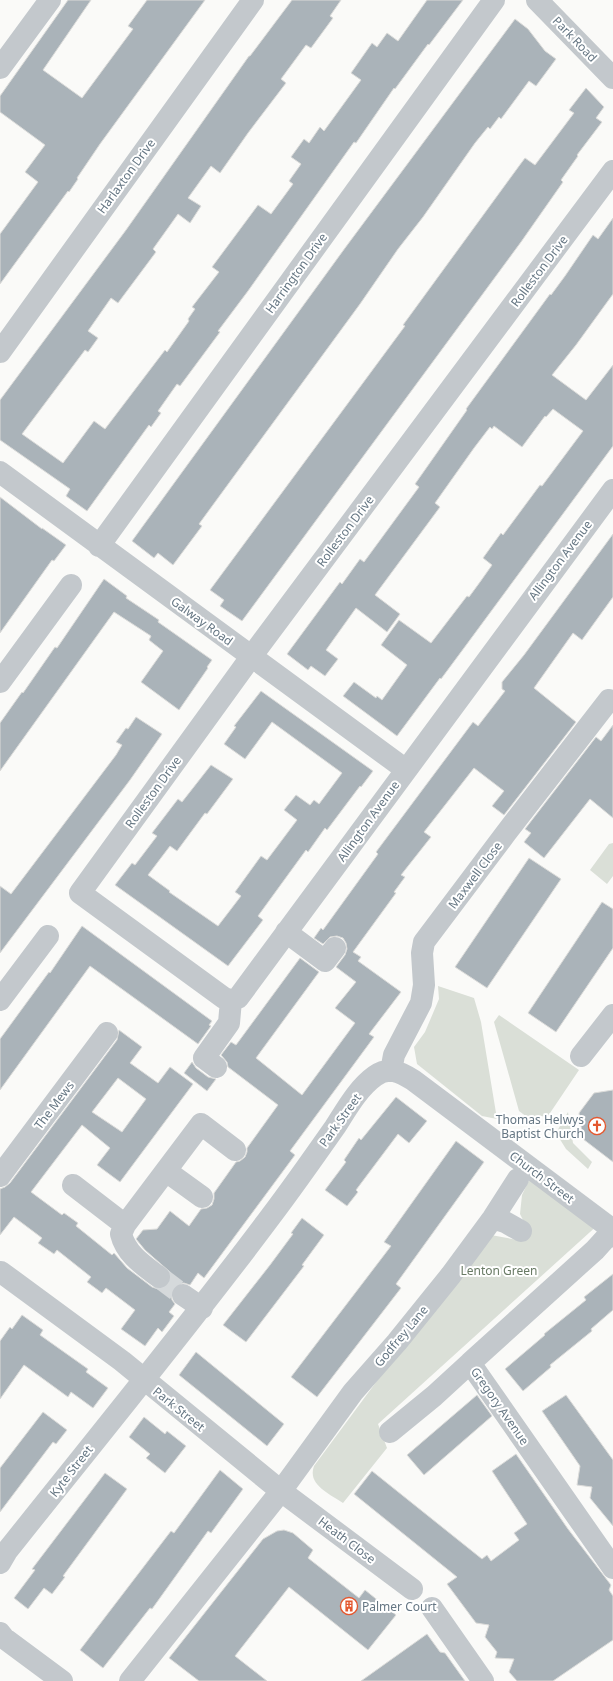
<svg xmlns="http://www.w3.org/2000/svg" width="613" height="1681" font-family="'Noto Sans',sans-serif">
  <rect width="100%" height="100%" fill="#fafaf8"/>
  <path fill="#dadfd7" d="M613,843V876L607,884L590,870L609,844Z
    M438,986L474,998L481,1022L497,1119L482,1116L417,1064L414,1047L425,1032L439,999Z
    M499,1015L579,1070L548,1116L527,1117L519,1111L494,1022Z
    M568,1112L573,1143L592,1162L588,1169L566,1149L556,1133Z
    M534,1170L600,1223L378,1424L387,1448L343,1503C330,1494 307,1485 314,1466L479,1243L491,1235L523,1241L528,1230L520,1214L522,1195Z"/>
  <path fill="#aab3b9" stroke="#dcdcda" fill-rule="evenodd" d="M68,0H91L43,70L82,98L133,29L128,26L147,0H205L100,144L77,178L78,179L69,192L68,191L0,284V234L38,182L25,172L45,145L0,112V96Z
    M292,0H341L330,16L333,18L311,48L306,45L281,79L286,83L248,133L220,173L211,166L188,198L201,206L190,223L178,214L153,249L156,252L118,303L111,298L88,331L98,338L88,352L85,350L22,434L63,463L94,421L105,429L165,350L167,352L189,321L188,319L195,309L192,307L219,272L212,267L258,205L271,214L293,184L289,181L301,164L291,157L304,139L309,143L320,127L324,131L361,80L351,73L372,43L377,47L387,33L398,41L427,0H463L429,45L428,44L395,89L394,88L356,143L354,142L248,291L218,331L220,332L180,386L177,384L158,411L161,413L151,427L149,425L87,511L66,496L70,489L0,440V400L126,230L249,56H250Z
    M515,19L528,29L545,51L556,59L536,86L529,81L501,119L499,117L490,129L488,127L475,143L423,217L398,249L360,304L199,524L202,526L173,565L158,553L154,558L132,541L345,248Z
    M586,88L604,107L596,118L602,122L577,155L578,156L561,180L563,182L521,242L242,621L220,606L224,600L210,590L388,349L405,326L403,325L519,166L525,158L535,165L574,113L569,110Z
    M613,218V294L576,345L552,375L586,400L613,365V446L464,648L441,679L440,678L397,736L343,696L354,682L376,698L377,696L382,700L407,665L381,645L399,620L431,643L467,596L469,597L480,582L492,565L483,558L501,533L503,535L540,485L542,486L583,431L553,409L546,417L545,416L522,447L494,426L492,429L490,427L474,448L435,503L440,507L375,595L400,614L387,632L356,608L326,650L338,659L325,676L311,666L308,670L287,654L340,582L342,584L360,559L364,562L419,487L415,484L467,410L466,409L550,294L551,295L565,276L593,235L598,239Z
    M0,497L42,529V528L66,545L54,561L52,560L0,633Z
    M613,534V597L582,640L573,633L534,688L576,722L504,815L492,806L504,791L474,768L424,832L431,837L401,875L405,877L394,892L396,893L353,952L361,957L358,961L401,992L369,1034L374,1037L290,1151L295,1155L204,1278L198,1273L190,1285L184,1283L177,1284L173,1288L171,1294L172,1300L175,1304L169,1312L174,1316L162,1332L158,1328L145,1346L121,1329L135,1310L106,1288L102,1293L87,1282L91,1277L57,1250L54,1254L38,1243L42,1238L14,1217L0,1235V1189L5,1187L10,1183L117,1040L119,1030L142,1047L130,1063L158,1083L170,1067L193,1084L120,1182L97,1165L110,1148L82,1125L31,1192L62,1215L64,1213L78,1223L76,1226L112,1255L114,1253L127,1268L152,1287L158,1289H164L169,1285L171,1278L170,1272L145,1250L136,1239L143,1230L157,1229L170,1211L189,1226L201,1209L207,1208L212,1205L214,1199V1193L236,1162L240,1161L245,1157L247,1152V1148L278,1105L228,1067L227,1062L221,1055L231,1042L236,1045L300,958L319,972L256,1058L302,1095L355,1023L335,1008L356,982L336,967L345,955L347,949L346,943L343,938L337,936L330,937L323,944L314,938L321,928L323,930L378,854L376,852L473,722L478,726L505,691L502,689V682L524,655ZM118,1078L146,1099L122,1132L92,1112Z
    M104,579L127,596L126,598L159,620L158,622L212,660L207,667L208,668L179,710L141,682L163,651L149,640L151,636L114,612L0,771V723L22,692L23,693L55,647L57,648Z
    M261,691L373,771L361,787L360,786L327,830L325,828L308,852L306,850L258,916L263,920L228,966L115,885L132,863L135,865L157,836L152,833L178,799L182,802L211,765L233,779L207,814L205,813L177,851L170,846L148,875L170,891L169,892L218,926L241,896L235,892L261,856L267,860L297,820L284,810L296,795L310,805L314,800L319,804L342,773L272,722L245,759L224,744L236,727L234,726Z
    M136,717L162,734L160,737L130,780L0,953V886L11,894L116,755L122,745L116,742L126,728L128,729Z
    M613,725V818L590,799L544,858L524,842L531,833L525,829L596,737L601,741Z
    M529,858L561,879L487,988L455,967Z
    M602,902L613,909V948L556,1032L528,1013Z
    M82,926L212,1021L209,1025L211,1026L198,1044L90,966L0,1090V1039L49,972L50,973Z
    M192,1062L196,1068L208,1077L216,1079L207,1091L184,1073Z
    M613,1090V1162L583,1139L579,1113L594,1093Z
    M396,1097L427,1121L409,1143L398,1134L356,1190L358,1192L347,1206L325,1190L346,1162L344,1160L359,1138L361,1140Z
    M456,1141L484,1162L396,1284L401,1288L317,1397L291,1377L391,1246L384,1242Z
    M302,1218L324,1235L302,1265L304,1266L246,1342L223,1325L270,1265L293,1234L291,1233Z
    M613,1274V1310L591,1329L592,1331L550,1365L551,1367L523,1391L505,1369L545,1335L544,1334L586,1300L584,1297Z
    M22,1315L43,1330L40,1335L88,1369L86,1372L108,1388L93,1408L71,1392L68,1397L24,1365L0,1399V1341L10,1327L12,1329Z
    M196,1352L284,1424L267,1446L179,1375Z
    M477,1395L492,1416L424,1475L407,1455Z
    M566,1395L613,1460V1526L590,1498L592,1487L577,1485L580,1466L542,1411Z
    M43,1412L67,1430L56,1444L53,1442L0,1512V1468Z
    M144,1417L165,1434L167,1431L186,1446L165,1473L146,1458L150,1454L129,1437Z
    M516,1454L568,1529L611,1585L609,1590L613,1596V1640L553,1681H517L509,1672L514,1659L495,1658L497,1652L485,1637L489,1625L476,1623L447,1584L457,1577L354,1494L372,1471L482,1559L487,1555L491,1561L519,1540L514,1533L527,1524L492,1471Z
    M220,1470L243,1489L211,1533L208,1531L152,1609L150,1608L103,1668L80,1650L171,1531L174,1533Z
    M105,1473L127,1489L63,1576L65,1577L52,1594L44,1588L28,1609L14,1598L35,1570L32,1569Z
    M284,1530L293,1533L313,1550L308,1558L359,1598L365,1590L396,1615L368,1650L289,1587L235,1656L267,1681H199L169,1658L263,1539L277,1531Z
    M427,1634L440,1652L445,1653L465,1681H361Z"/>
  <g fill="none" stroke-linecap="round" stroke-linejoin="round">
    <path stroke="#d5d9db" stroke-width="22" stroke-dasharray="22 11" stroke-linecap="butt" d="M159,1277L183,1295"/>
    <path stroke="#c3c8cc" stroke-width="22" d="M537,0L613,78
      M0,68L50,0
      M613,171L251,657L80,893L224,998L231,1000L238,998L613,490
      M0,352L253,0
      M0,472L405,769
      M99,546L494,0
      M0,682L71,585
      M286,932L325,961L335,948
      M0,1000L48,936
      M581,1056L613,1015
      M216,1067L204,1058L229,1023L231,1000
      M391,1071L394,1055L421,1003L424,985L422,953L424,942L506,833L609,700
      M166,1171L202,1197
      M0,1176L107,1033
      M73,1185L125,1225
      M493,1218L505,1222L521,1231
      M613,1235L605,1239L595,1250L470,1363L613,1568
      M0,1273L1,1272L122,1361L281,1491L412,1589
      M159,1277C143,1265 126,1254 121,1234L125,1225L201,1124L235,1150
      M183,1295L202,1308
      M390,1432L434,1396L470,1363
      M0,1563L7,1551C95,1440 186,1330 271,1216C293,1187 314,1157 335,1127C346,1110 358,1088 375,1076C389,1066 400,1072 413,1080L613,1230
      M432,1608L483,1681
      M0,1633L4,1638L62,1681
      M130,1681L281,1491L353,1392L397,1342L451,1275L493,1218L518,1179"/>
  </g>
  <defs>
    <g id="church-ring" transform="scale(0.9)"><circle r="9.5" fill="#fff" stroke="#e4572e" stroke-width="1.5"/><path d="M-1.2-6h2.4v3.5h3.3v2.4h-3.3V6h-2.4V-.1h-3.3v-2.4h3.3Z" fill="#e4572e"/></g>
    <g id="building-ring" transform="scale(0.9)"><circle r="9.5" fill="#fff" stroke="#e4572e" stroke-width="1.5"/><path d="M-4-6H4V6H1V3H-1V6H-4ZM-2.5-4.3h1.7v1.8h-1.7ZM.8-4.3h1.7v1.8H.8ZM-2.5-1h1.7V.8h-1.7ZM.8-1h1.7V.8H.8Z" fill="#e4572e"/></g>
  </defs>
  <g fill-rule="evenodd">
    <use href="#church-ring" x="597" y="1126"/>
    <use href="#building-ring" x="349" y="1606"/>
  </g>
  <g text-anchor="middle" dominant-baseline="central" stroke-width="4" stroke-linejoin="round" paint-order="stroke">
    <g font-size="12" fill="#657683" stroke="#fff">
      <text transform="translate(575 39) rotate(46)">Park Road</text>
      <text transform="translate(126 176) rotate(-54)">Harlaxton Drive</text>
      <text transform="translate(539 271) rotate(-53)">Rolleston Drive</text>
      <text transform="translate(296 273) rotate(-54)">Harrington Drive</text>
      <text transform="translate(345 531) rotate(-53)">Rolleston Drive</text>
      <text transform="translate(560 560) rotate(-53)">Allington Avenue</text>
      <text transform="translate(202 621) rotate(36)">Galway Road</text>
      <text transform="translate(153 792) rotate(-54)">Rolleston Drive</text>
      <text transform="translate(368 821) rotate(-54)">Allington Avenue</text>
      <text transform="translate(475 875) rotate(-53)">Maxwell Close</text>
      <text transform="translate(54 1105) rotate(-53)">The Mews</text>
      <text transform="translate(340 1120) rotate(-54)">Park Street</text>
      <text transform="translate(542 1177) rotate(37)">Church Street</text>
      <text transform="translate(401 1336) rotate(-50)">Godfrey Lane</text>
      <text transform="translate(500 1406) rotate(55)">Gregory Avenue</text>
      <text transform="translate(179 1409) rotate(39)">Park Street</text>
      <text transform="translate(71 1471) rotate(-52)">Kyte Street</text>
      <text transform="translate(347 1540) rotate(37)">Heath Close</text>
    </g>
    <g font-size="12" fill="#657683" stroke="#fff" text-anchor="end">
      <text x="584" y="1119">Thomas Helwys<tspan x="584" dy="14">Baptist Church</tspan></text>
      <text x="362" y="1606" text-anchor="start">Palmer Court</text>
    </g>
    <g font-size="12" fill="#687a64" stroke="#fff">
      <text x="499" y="1270">Lenton Green</text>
    </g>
  </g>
</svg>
